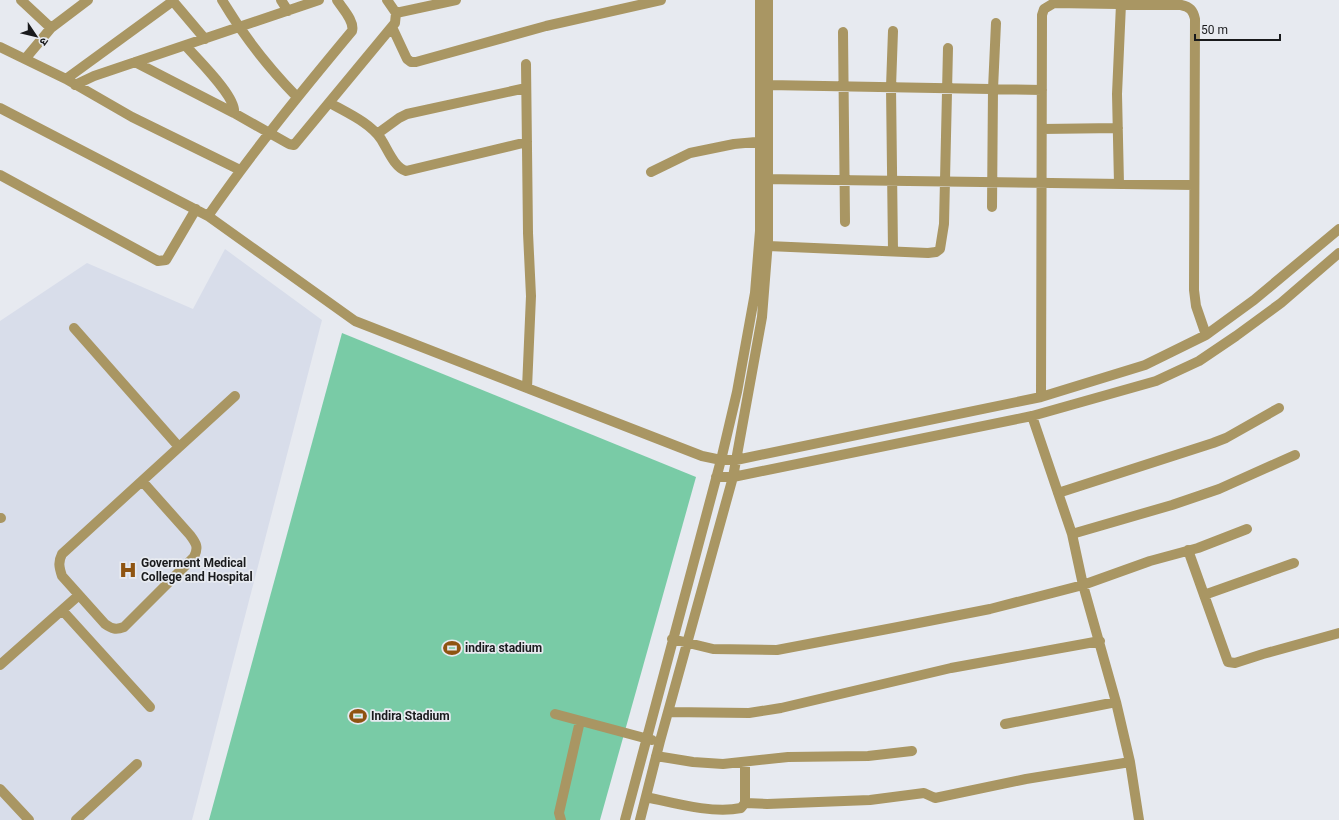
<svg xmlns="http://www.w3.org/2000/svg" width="1339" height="820" font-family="Roboto,'Noto Sans Devanagari',sans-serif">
  <rect width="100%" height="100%" fill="#e7eaf0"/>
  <path fill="#d8ddea" d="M225,249L322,320L192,820H0V321L87,263L193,309Z"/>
  <path fill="#79cba6" d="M342,333L696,477L600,820H209Z"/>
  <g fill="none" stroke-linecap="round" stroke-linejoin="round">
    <path stroke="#a99663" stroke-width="10" d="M21,0L51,28
      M172,0L205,39
      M222,0C244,37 267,66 297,97
      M281,0L288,11
      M396,13L456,0
      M392,27L407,59L411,62H416L546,26L661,0
      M843,32L845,222
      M186,46C197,59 237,97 234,113
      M0,47L66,79L132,117L240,170
      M25,59L51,28L88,0
      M135,62L234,113L289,144L294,145L395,23L396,13L387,0
      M526,64L528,233L531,296L527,388
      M66,79L173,1
      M75,85L94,76L319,0
      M768,85L1042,90
      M330,103C347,113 369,122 381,139C388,150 394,167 406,171L527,142
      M0,108L208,216L355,321L702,456L721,460H736L1041,397L1145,365L1206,335L1254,300L1339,229
      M1042,129L1118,128
      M377,134L399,118L407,114L526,88
      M651,172L690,153L734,144L766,141
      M0,175L158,261L166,260L196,209
      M762,179L1194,185
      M1119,184L1117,94L1121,4
      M992,207L993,89L996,23
      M208,216C253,151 302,91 352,31C355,21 342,8 337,0
      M768,246L928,253L936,252L940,249L944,224L948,48
      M893,251L891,87L893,31
      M74,328L179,447
      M1041,397L1042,15L1044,9L1054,3L1181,5C1190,7 1193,10 1195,19L1194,290L1196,306L1206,335
      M1032,416L1072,534L1083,585L1116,702L1130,762L1139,820
      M716,477H733L1032,416L1156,381L1199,361L1236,336L1281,303L1339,253
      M142,481L190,535C196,543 199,547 194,557L124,627C116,630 112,629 105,624L62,576C59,567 58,562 62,554L235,396
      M1058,493L1213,443L1226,438L1279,408
      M0,518H1
      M1072,534L1172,505L1219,489L1295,455
      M1188,550L1228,662L1235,663L1263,654L1339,633
      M1204,595L1294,563
      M62,610L150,707
      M672,639L713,649L777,650L898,627L990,609L1083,585L1150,561L1198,548L1247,529
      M0,665L79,595
      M669,712L749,713L781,708L951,668L1100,641
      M555,714L652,740
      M1005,724L1116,702
      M656,756L693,762L723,764L788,757L868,756L912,751
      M0,789L29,820
      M646,797C674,803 713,814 741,808L745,803V762
      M745,803L767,804L870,800L924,793L935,798L1026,779L1130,762
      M76,820L137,764
      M561,820L559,813L580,721
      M625,820L721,460L737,392L755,293L760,231V0
      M640,820L660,741L733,477L762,317L768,241V0"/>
  </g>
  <defs>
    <g id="hospital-bare" transform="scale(1.38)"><path d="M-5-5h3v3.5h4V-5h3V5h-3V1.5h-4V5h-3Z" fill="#8f5411" stroke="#e7eaf0" stroke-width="2.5" paint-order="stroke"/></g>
    <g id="stadium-bare" transform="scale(1.38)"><path d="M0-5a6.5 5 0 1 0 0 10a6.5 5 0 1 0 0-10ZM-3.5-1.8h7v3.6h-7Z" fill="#8f5411" stroke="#e7eaf0" stroke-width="2.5" paint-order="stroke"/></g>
  </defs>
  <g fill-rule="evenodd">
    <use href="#hospital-bare" x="128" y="570"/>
    <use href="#stadium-bare" x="452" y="648"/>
    <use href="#stadium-bare" x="358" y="716"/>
  </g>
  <g text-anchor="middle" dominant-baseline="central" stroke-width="3.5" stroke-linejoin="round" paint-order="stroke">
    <g font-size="12" font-weight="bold" fill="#191a1c" stroke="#e7eaf0" text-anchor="start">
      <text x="141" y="563">Goverment Medical<tspan x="141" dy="14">College and Hospital</tspan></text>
      <text x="465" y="648">indira stadium</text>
      <text x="371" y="716">Indira Stadium</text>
    </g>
  </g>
  <g transform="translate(36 36) rotate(125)" stroke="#e7eaf0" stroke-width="3" paint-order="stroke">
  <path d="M0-3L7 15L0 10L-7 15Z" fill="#191a1c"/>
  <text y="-6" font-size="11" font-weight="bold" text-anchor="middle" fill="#191a1c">उ</text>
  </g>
  <path d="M1195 34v6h85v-6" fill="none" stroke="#191a1c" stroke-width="2"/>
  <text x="1201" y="34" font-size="12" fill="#191a1c" stroke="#e7eaf0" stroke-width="3" paint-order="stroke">50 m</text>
</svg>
